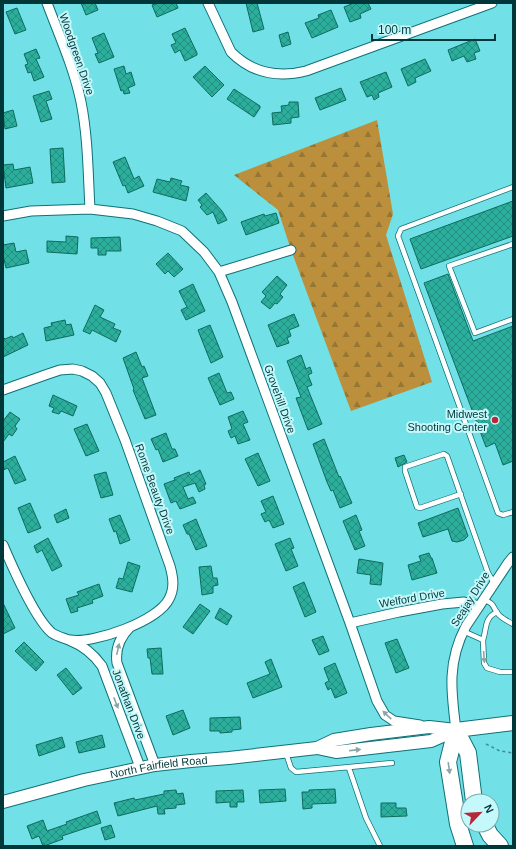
<svg xmlns="http://www.w3.org/2000/svg" width="516" height="849" font-family="Helvetica,sans-serif">
  <defs>
    <pattern id="forest-firs" width="22" height="20" patternUnits="userSpaceOnUse"><rect width="22" height="20" fill="#bb8f3c"/><path d="M5 1l3.5 6h-7zM16 11l3.5 6h-7z" fill="#967633"/></pattern>
    <pattern id="building-cross-hatch" width="8" height="8" patternUnits="userSpaceOnUse"><rect width="8" height="8" fill="#2baf9c"/><path d="M0 0l8 8M0 8l8-8" fill="none" stroke="#238f80"/></pattern>
  </defs>
  <rect width="100%" height="100%" fill="#71e0e7"/>
  <path fill="url(#forest-firs)" d="M377,120L393,214L386,235L432,382L351,411L291,250L278,210L234,175Z"/>
  <path fill="url(#building-cross-hatch)" stroke="#0f6b5f" d="M81,3H95L98,10L86,15Z
    M158,3H176L178,8L157,17L152,5Z
    M246,3H257L264,29L253,32Z
    M354,3H368L371,9L360,14L361,18L350,22L344,7Z
    M17,8L26,30L15,34L6,12Z
    M331,10L338,27L312,38L305,23L319,18L318,15Z
    M185,28L197,53V55L185,61L180,50L175,53L171,45L176,43L172,34Z
    M288,32L291,44L282,47L279,35Z
    M104,33L114,57L99,63L95,54L98,53L92,38Z
    M475,39L480,51L474,53L476,59L467,62L464,56L452,61L448,50Z
    M36,49L40,58L36,59L44,77L34,81L31,72L28,73L25,65L28,64L24,54Z
    M425,59L431,71L415,78L416,82L408,86L401,69Z
    M124,66L126,74L131,72L135,85L128,88L130,93L124,94L123,90L121,91L114,69Z
    M205,66L224,85L212,97L193,77Z
    M386,72L392,87L378,93L379,97L374,100L372,95L367,97L360,82Z
    M341,88L346,100L320,110L315,98Z
    M234,89L260,106V108L254,117L227,99Z
    M49,91L52,99L46,101L52,119L41,122L33,96Z
    M289,102H298L299,117L291,118V123L273,125L272,113L282,112L281,106L289,105Z
    M13,110L17,126L5,129L3,113Z
    M63,148L65,182L52,183L50,149Z
    M125,157L134,179L139,176L144,186L128,193L125,185L123,186L113,162Z
    M13,164L14,170L30,167L33,183L6,188L3,165Z
    M171,178L182,181L180,185L189,187L186,201L153,192L157,179L170,182Z
    M206,193L222,211L227,220L218,224L213,212L207,215L200,207L202,205L198,200Z
    M513,201V236L421,269L410,239Z
    M276,213L279,223L246,235L241,222L264,214L265,216Z
    M66,236L78,237L77,254L47,252V241L66,242Z
    M120,237L121,251H106V255H98V248H91V238Z
    M14,243L16,252L26,250L29,263L6,268L3,255V245Z
    M168,253L183,269L174,277L168,271L165,274L156,264Z
    M448,274L473,341L513,326V461L503,465L495,443L486,447L424,283Z
    M277,276L287,285L280,294L283,297L277,304L275,303L270,309L261,302L266,296L262,292Z
    M193,284L205,311L186,320L181,310L187,307L179,291Z
    M95,305L104,310L100,317L115,324L113,328L121,331L116,342L92,330L90,334L83,331Z
    M294,314L299,326L289,330L291,336L287,338L289,343L277,347L268,325Z
    M65,320L66,325L71,324L74,335L46,341L44,328L52,326L51,323Z
    M210,325L223,357L211,363L198,330Z
    M23,333L28,345L3,357V337L5,339L12,336L13,338Z
    M136,352L142,367L144,366L148,376L142,378L156,415L145,419L133,390L134,389L123,358Z
    M301,355L306,369L310,367L312,373L308,375L312,385L307,387L322,424L308,430L296,398L301,397L287,361Z
    M219,373L227,393L231,392L234,399L220,405L208,378Z
    M53,395L77,406L73,416L61,411L59,414L52,412L54,408L49,406Z
    M243,411L248,422L243,424L250,440L238,444L235,436L231,438L228,431L232,429L228,417Z
    M10,412L20,419L15,426L17,429L12,436L9,434L3,442V421Z
    M87,424L99,451L86,456L74,429Z
    M166,433L172,449H175L178,456L163,462L158,449L156,450L151,439Z
    M324,439L339,477L340,476L352,503L340,508L333,490L331,491L327,482L313,444Z
    M258,453L270,481L258,486L245,459Z
    M404,455L407,462L398,467L395,458Z
    M15,456L26,480L15,484L8,468L3,470V462Z
    M200,470L206,484L204,485L205,489L199,492L195,483L183,487L188,499L193,497L196,503L180,509L176,501L171,503L164,484L175,480L174,478L189,472L190,475Z
    M106,472L113,495L101,498L94,475Z
    M273,496L284,524L273,528L269,520L265,522L261,514L266,512L261,501Z
    M30,503L41,528L28,533L18,508Z
    M458,508L468,536L464,540L457,542L452,541L448,529L423,537L418,523Z
    M66,509L69,518L57,523L54,515Z
    M120,515L130,540L120,544L116,531L114,532L109,519Z
    M356,515L362,530L359,531L365,546L355,550L343,521Z
    M196,519L207,546L196,550L189,534H187L183,525Z
    M48,538L62,566L52,571L42,550L37,553L34,546Z
    M290,538L294,548L291,549L298,566L286,571L275,544Z
    M429,553L431,558H432L437,573L412,580L408,565L421,561L419,556Z
    M359,559L383,563L381,585L370,584L371,575L357,573Z
    M128,562L140,566L132,592L116,588L119,578L123,579Z
    M211,566L213,578H217L218,585L213,586V593L202,595L199,567Z
    M304,582L316,612L305,617L293,587Z
    M99,584L103,596L92,600L93,603L77,608L78,611L71,613L66,599L79,595L77,592Z
    M3,603L15,628L3,634Z
    M200,604L210,611L193,634L183,627Z
    M220,608L232,616L227,625L215,618Z
    M323,636L329,651L319,655L312,640Z
    M397,639L409,668L396,673L385,643Z
    M24,642L44,662L36,671L15,651Z
    M161,648L163,674H152L150,658H148L147,649Z
    M271,659L282,687L253,698L247,683L270,674L265,662Z
    M335,663L347,693L335,698L331,688L328,690L325,683L329,681L324,668Z
    M66,668L82,688L73,695L57,675Z
    M183,710L190,728L173,735L166,716Z
    M240,717L241,729L232,730V732L220,733V731H210V718Z
    M102,735L105,747L79,753L76,742Z
    M62,737L65,747L39,756L36,745Z
    M285,789L286,801L260,803L259,790Z
    M335,789L336,803L312,804V808L303,809L302,792H309V790Z
    M176,790L177,794L183,793L185,804L176,805V808L164,809L165,814H158L157,806L118,816L114,803L134,798L135,800L164,794V791Z
    M243,790L244,802H237V807H230V802L216,803V791Z
    M381,803H396V808H406L407,816L381,817Z
    M97,811L101,823L62,836L63,839L44,846H43L39,836L32,839L27,826L43,820L47,831L67,824L66,822Z
    M111,825L115,837L105,840L101,828Z"/>
  <g fill="none" stroke-linecap="round" stroke-linejoin="round">
    <g stroke="#0f7177" stroke-width="6">
      <path id="service" d="M513,187L401,229L398,236L498,513L503,515L513,512
        M513,244L449,266L475,333L513,319
        M461,494L420,508L417,507L405,471V467L444,454L447,456L488,573L494,583
        M483,600C495,602 493,609 499,615C503,619 509,622 513,624
        M463,631L483,640L484,663L487,668L500,672H513
        M483,640C487,628 484,618 497,612
        M286,753L291,768L296,772L392,763
        M349,768L366,818L380,846"/>
    </g>
    <g stroke="#0f7177" stroke-width="11">
      <path id="minor" d="M47,3C59,35 74,68 81,102C88,137 88,173 90,209
        M208,3L231,52C252,73 278,78 306,71L492,3
        M3,216L31,211L90,209L133,214L157,221L182,231L204,252L219,272L232,302L350,623L377,701L385,715L394,721L420,725
        M219,272L291,250
        M3,390L48,374L60,370L73,369L82,371L92,376L100,383L106,393L125,440L170,566C173,577 175,588 169,599C158,621 94,644 70,640
        M3,545C12,566 35,619 52,633C58,637 65,638 71,641C84,646 94,655 102,666L140,767
        M350,623L399,612L442,604L464,602L479,606
        M130,627C120,637 115,649 117,663L155,765
        M456,730C451,691 447,662 466,626L508,563L513,557"/>
    </g>
    <g stroke="#0f7177" stroke-width="14">
      <g id="secondary">
        <path d="M317,748L336,752L431,741L456,730"/>
        <path id="s1" d="M3,802L84,780L155,765L191,761L229,758L317,748L334,740L371,734L429,727L456,730"/>
      </g>
    </g>
    <g stroke="#0f7177" stroke-width="16">
      <path id="primary" d="M456,730L513,723"/>
    </g>
    <g stroke="#0f7177" stroke-width="18">
      <path id="motorway" d="M456,730L448,762L458,824L465,846
        M456,730L468,753L474,801
        M485,825L490,835L500,846"/>
    </g>
    <path stroke="#3b8e93" stroke-width="1.5" stroke-dasharray="3 3" stroke-linecap="butt" d="M486,744L500,751L513,753"/>
    <use href="#service" stroke="#fff" stroke-width="4.5"/>
    <use href="#minor" stroke="#fff" stroke-width="9"/>
    <use href="#secondary" stroke="#fff" stroke-width="12"/>
    <use href="#primary" stroke="#fff" stroke-width="14"/>
    <use href="#motorway" stroke="#fff" stroke-width="16"/>
  </g>
  <defs><path id="oneway-solid" d="M-6-.8H1V-3.2L6.5 0L1 3.2V.8H-6Z"/></defs>
  <g fill="#8da5a6">
    <use href="#oneway-solid" transform="translate(118 649) rotate(-77)"/>
    <use href="#oneway-solid" transform="translate(484 657) rotate(86)"/>
    <use href="#oneway-solid" transform="translate(116 703) rotate(69)"/>
    <use href="#oneway-solid" transform="translate(387 715) rotate(-136)"/>
    <use href="#oneway-solid" transform="translate(355 750) rotate(-7)"/>
    <use href="#oneway-solid" transform="translate(449 768) rotate(82)"/>
  </g>
  <circle fill="#b82738" stroke="#c5f8fa" stroke-width="1.5" cx="495" cy="420" r="4"/>
  <g text-anchor="middle" dominant-baseline="central" stroke-width="4" stroke-linejoin="round" paint-order="stroke">
    <g font-size="11" fill="#02373a" stroke="#c5f8fa">
      <text transform="translate(77 54) rotate(71)">Woodgreen Drive</text>
      <text transform="translate(280 399) rotate(70)">Grovehill Drive</text>
      <text transform="translate(155 489) rotate(70)">Rome Beauty Drive</text>
      <text transform="translate(412 598) rotate(-10)">Welford Drive</text>
      <text transform="translate(470 599) rotate(-58)">Seajay Drive</text>
      <text transform="translate(129 704) rotate(69)">Jonathan Drive</text>
      <text stroke="none"><textPath href="#s1" startOffset="160">North Fairfield Road</textPath></text>
    </g>
    <g font-size="11" fill="#02373a" stroke="#c5f8fa" text-anchor="end">
      <text x="487" y="414">Midwest<tspan x="487" dy="13">Shooting Center</tspan></text>
    </g>
  </g>
  <rect width="516" height="849" fill="none" stroke="#02373a" stroke-width="8"/>
  <g transform="translate(480 813) rotate(65)"><circle r="19" fill="#c5f8fa" stroke="#77abad"/>
  <path d="M0-3L7 15L0 10L-7 15Z" fill="#b82738"/>
  <text y="-6" font-size="11" font-weight="bold" text-anchor="middle" fill="#02373a">N</text>
  </g>
  <path d="M372 34v6h123v-6" fill="none" stroke="#02373a" stroke-width="2"/>
  <text x="378" y="34" font-size="12" fill="#02373a" stroke="#c5f8fa" stroke-width="3" paint-order="stroke">100 m</text>
</svg>
